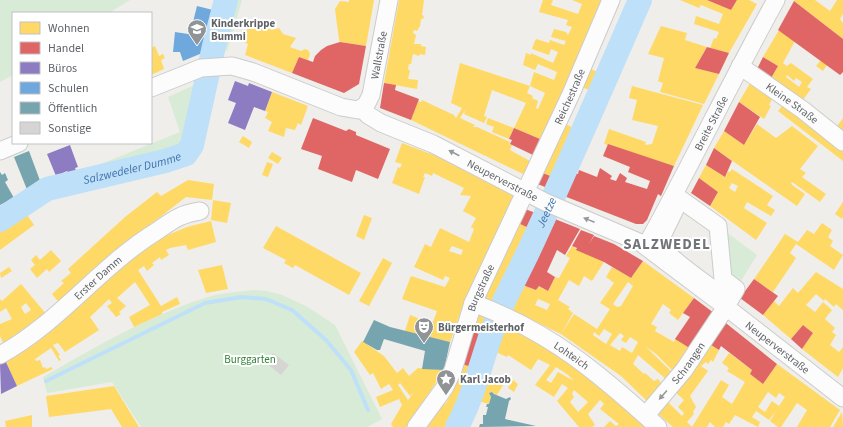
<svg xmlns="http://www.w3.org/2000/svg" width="843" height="427" font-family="'Source Sans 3',sans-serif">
  <rect width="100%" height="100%" fill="#efeeea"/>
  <path fill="#d8ebd6" d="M0,0H130L109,13H13V75L0,82Z
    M220,0H242L227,51L210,45Z
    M210,81L200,145L188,160L88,185L81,172L180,132L168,97L192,86Z
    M718,226L757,255L736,289L723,279Z
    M253,290L267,291L282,295L306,306L335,325L382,419L367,427H141L112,382L47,393L43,377C94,348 146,317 202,299C218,293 236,292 253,290Z"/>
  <path fill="#ffd966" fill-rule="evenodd" d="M349,0H374L366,46L340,42L339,40L335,9L340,1L349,2Z
    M399,0H424L422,15L424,16L423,19H421L420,26L417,31L414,30L413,33L416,35L414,44H421V46L426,47L425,55L420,54L419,56L413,54L411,64H409L408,69L410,71L408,79L418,80L417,89L384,83Z
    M543,0H553L551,5L578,14L582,4L572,0H601L560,99L540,139L514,128L509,139L492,132L494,127L486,124L488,118L514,128L526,103L492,90L484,116L487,117L484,123L464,114L466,109L460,118L475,125L473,127H477L510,142L509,144L512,145L510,150L530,161L525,175L411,120L418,101L421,102L422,100L454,115L456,118L462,108L451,103L460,63L530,86L534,72L554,80L557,72L538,64L535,70L523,65L526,53L531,55V53L553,63L558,52L551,49L549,55L532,49L534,43L536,39L549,43L550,40L564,45L566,41L551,37L554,29L566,32L568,35L572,27L566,25L568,20L539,12ZM530,86L545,93L538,109L536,108L538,101L532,98L533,96L527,93Z
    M680,0H707L731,10L737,0H749L757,4L729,53L710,48L714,38L716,39L719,32L694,24L696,16L719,24L723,14L701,5L699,8Z
    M793,0H815L830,11L837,0H843V14L840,19L843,23V39Z
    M250,19L270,24L269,29L272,30L279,28L283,34L296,38L290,47L301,51L305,49L308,50L310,54L308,60L299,57L292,73L245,55L248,44L244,42Z
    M661,26L687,33L685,40L707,47L695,68L719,74L704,104L660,92L663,83L658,81L664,58L648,54Z
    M779,30L795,41L783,63L787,66L791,63L813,79L807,87L811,89L800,104L770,80L778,66L763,57ZM787,75L794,81L796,78L802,82L799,87L786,77Z
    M155,46L159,56L163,54L165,58L161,60L164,69L151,75V48Z
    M821,60L827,65L823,71L816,66Z
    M588,68L601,73L593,92L580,86Z
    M753,78L775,93L769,105L771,106L764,119L739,102Z
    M632,86L703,105L674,166L604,144L609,129L646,142L645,145L652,144L658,126L632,120L637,100L629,98Z
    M272,92L308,106L301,125L298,123L295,130L286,128L284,137L268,131L272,122L265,118L268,112L265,111Z
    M786,101L843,147V161L778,111Z
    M843,118V136L834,130Z
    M564,123L577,130L575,135L572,134L571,136L574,138L557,174L555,173L553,177L540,172Z
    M757,124L776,138L792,126L818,146L800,169L806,173L802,177L826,194L820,202L792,182L791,184L805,194L797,206L714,148L724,131L744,145Z
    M243,136L252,142L249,148L239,142Z
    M402,143L439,157L515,197L469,295L467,294L450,342L405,331L410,315L418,318L417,322L425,325L423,331L429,333L437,311L402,299L411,276L445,287L450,278L445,276L443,280L414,267L425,244L431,247L440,228L469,242L474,229L471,227L476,218L463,211L471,196L460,195L464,188L433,173L432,176L425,173L423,177H425L419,194L392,183L398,167L400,168L402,164L395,162ZM452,246L463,250L461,255L449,251Z
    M272,152L282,158L278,164L268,158Z
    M267,162L273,164L268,177L262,175Z
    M706,165L725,177L728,171L730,172L732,169L773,196L767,205L775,210L771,216L747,202L744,208L767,223L756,240L710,206L718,192L699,178ZM732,183L738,186L735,192L729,188Z
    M188,180L214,184L212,200L186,197L137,235L60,304L52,294L64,283L61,281L71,273L68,269L125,217L157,192L161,196Z
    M213,200L231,203L227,223L211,220Z
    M843,202V217L842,219L835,214Z
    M23,209L34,225L0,250V226Z
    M364,215L372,218L364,240L356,236Z
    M211,221L216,242L188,250L186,245L170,248L166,250L169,255L161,260L160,257L152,263L154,265L147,271L144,266L138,270L161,306L177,297L180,304L162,312V314L134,327L129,317L150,305L135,282L117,298L126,306L119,312L121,314L116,317L107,306L112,303L109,299L90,317L99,330L65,352L58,343L53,345L60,355L58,356L61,360L59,361L51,348L35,359L36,361L40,360L43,368L45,367L46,369L51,367L53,369L17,386L5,360L130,258L158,239L187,227Z
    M518,223L533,230L497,305L482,298Z
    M822,223L832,230L828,237L833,241L830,246L843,255L834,270L796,244L790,253L796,258L773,292L754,279L785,234L798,242L807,230L814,234Z
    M276,226L361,273L349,295L295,265L293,268L284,263L286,260L263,248Z
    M572,246L581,252V251L604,262L592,281L584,276L579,286L569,280L558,300L570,307L568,309L573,313L561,334L509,309L520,284L536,290L539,286L548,291L555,277L559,278L570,258L566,256ZM538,299L550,304L547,310L535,305Z
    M51,250L61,261L49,272L47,269L37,278L30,269L35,265L31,260L36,255L40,260Z
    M383,258L392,263L369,306L359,301Z
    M643,261L694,298L678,320L669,313L671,310L663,304L651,324L657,327L655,331L674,342L675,339L691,349L674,372L656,354L645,346L673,373L667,380L638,355L633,364L644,374L645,373L654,381L658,379L663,385L649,403L621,376L561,334L574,314L597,329L610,309L600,303L614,283L606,277L612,267L631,278ZM628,282L633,286L621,306L617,307L613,304ZM604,329L612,334L606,344L593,335L594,332L599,336ZM620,333L624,336L621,340L626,343L630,337L638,342L632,353L622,347L620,351L610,345Z
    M222,265L228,289L206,293L198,270Z
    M9,267L12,271L1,278L0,273Z
    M816,272L843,289V310L836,304L834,307L825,299L824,301L816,294L806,305L815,312L823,302L832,310L825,319L835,328L832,332L836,335L830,345L839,352L843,347V368L838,377L802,349L813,333L803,325L791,339L763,315L774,301L779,306L793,288L798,293Z
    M21,284L47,315L4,345L0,336V324L12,319L6,308L0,312V299L2,301ZM26,303L31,310L25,314L21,307Z
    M477,313L494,317L491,327L498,329L496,335L503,321L558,352L648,427H604L610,421L616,426L619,424L600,409L604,404L600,400L588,414L595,425L592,427H579L557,401L568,388L562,384L554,397L535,385L550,365L538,359L531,370L508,355L507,357L491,350L490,353L480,350L483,343L492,347L495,338L470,331ZM556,367L568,375L574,381L558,372L551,383L546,380ZM574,390L588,402L578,412L570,402L574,397L572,394Z
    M362,341L384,356L397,373L403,368L409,376L418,368L444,370L407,427H393L391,424L402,405L399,399L380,407L376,397L393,390L389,384L381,389L373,373L370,375L354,352ZM400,383L410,396L414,392L408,400L398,385Z
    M708,343L719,350L713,362L711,360L708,364L706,362L701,366L708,371L690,396L696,407L693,412L694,414L687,422L692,427H673L657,413L667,401L682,416L684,413L678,407L684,400L674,391Z
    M729,353L752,370L750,374L763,384L777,364L840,410L830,427H797L807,410L797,403L781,427H778L770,421L776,411L769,420L756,411L752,417L760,422L758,427L735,415L729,424L726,422L723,427H715L710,422L707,427H692L721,380L729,385L722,397L732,404L745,382L727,371L729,368L722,363ZM768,392L776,398L779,393L785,397L779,406L772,401L765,412L758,407Z
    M461,364L476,368L471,382L473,383L472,385L478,388L483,375L500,385L501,383L503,385L497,395L492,392L489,393L491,397L489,404L478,401L476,404L479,406L476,415L460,410L457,418L465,421L466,427H459L455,424L453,427H423L438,409L446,403L451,394Z
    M513,380L518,384L514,392L508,388Z
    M114,386L139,427H122L111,409L49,417L46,396Z
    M842,412L843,427H833Z
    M32,415V427H6L5,421Z"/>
  <path fill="#e06666" d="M707,0H737L731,10Z
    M794,1L843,39V72L840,75L778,30Z
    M340,42L366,46L359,84L344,93L292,73L299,57L313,62L315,56L321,50L327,46Z
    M707,47L729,53L719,74L695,68Z
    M763,57L778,66L770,80L756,71Z
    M384,83L396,85L395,90L419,99L411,120L380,108Z
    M739,102L760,117L744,145L724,131Z
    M313,118L346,131L349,129L356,132V135L390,149L378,179L356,170L352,182L318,169L322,156L301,149Z
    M514,128L540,139L533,155L510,144L512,140L509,139Z
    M608,144L674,166L661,196L658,194L647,220L643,224H636L564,196L573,172L578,174L579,170L597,177L600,168L612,176L610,179L616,181L620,173L627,178L625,182L647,189L650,181L628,172L630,167L603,156Z
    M714,148L732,161L725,177L706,165Z
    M540,172L553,177L550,189L535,183Z
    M699,178L718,192L710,206L691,193Z
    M525,209L541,215L533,230L518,223Z
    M550,217L580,229L565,255L557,250L547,272L555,277L548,291L539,286L536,290L520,284Z
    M581,230L594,235L589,244L594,236L614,244L643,261L631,278L604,262L576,250L577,248L572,246Z
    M754,279L778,296L763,315L740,298Z
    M694,298L714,313L691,349L675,339L690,317L683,313Z
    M722,320L777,364L763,384L750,374L752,370L721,346L719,350L708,343Z
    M803,325L813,333L802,349L791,339Z
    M470,331L485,336L476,368L461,364Z"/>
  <path fill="#8e7cc3" d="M235,81L248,86L249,83L272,92L265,111L254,107L245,130L228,123L236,103L228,100Z
    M70,145L78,167L75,168L77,173L69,176L67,171L56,176L47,154Z
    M5,360L17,386L1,394L0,364Z"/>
  <path fill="#6fa8dc" d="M197,6L213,10L211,20L214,21L207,51L183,61L180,52H173L175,32L188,34L191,30Z"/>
  <path fill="#76a5af" d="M29,151L42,186L28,192L14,157Z
    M0,172L2,175L5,173L8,180L5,182L14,198L7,203L6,202L0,205Z
    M374,320L390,327L450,342L444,370L422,369L425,351L384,339L380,350H377L363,342Z
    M492,392L494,394L506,399L510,397L511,399L509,401L505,419L536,426L479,427L480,424H483V415H486L488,407H486L487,404H489L491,397L489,393Z"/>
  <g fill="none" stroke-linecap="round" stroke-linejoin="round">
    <path stroke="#bfe0f9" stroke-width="4" d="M46,381L205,303L242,297L266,299L292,310L326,340L351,370L368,410"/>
    <g stroke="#bfe0f9" stroke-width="24">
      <path id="s1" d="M0,220L47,189L165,161L186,154L192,145L214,46L226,0"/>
      <path id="s2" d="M457,427C477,390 484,347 501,308C512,283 525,260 536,235C572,157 606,78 640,0"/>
    </g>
  </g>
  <path fill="#d6d5d3" d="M273,353L289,365L281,375L266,363Z"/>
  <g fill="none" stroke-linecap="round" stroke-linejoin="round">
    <g stroke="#cbcccc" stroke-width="19">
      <g id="minor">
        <path id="s3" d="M740,66L803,110L843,142"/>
        <path id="s4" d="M151,88L201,68L232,66L253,72L341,107L358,110L366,105L371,95L389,0"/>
        <path id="s5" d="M362,108L368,115L381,123L433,144L545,202L641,243L726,307L843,398"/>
        <path d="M0,151L19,143"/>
        <path d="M680,199L718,226L723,279L736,289L729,301C714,289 674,263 665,250C662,246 662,242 661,238Z"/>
        <path id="s6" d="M646,246C691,165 731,81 776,0"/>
        <path id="s7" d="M473,303C549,331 599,373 658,427"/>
        <path id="s8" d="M0,355C59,323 100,266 157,231C173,220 180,214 200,211"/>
        <path id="s9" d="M646,415L684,370L726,307"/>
        <path id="s10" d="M416,427L445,387L453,370L473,303L571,94L611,0"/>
      </g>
    </g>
    <use href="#minor" stroke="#fdfcfc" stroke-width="17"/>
  </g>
  <defs><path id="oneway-solid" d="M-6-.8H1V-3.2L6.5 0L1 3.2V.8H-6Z"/></defs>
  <g fill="#96999c">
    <use href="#oneway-solid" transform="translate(454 153) rotate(-153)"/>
    <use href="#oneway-solid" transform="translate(589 220) rotate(-158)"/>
    <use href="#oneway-solid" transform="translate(663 395) rotate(131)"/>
  </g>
  <defs>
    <g id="school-pin" transform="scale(1)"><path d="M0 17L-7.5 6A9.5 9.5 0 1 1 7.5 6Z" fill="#919496" stroke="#fff"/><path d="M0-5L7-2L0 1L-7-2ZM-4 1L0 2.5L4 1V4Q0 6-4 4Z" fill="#fff"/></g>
    <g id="theatre-pin" transform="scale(1)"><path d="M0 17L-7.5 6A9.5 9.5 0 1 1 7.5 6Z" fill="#919496" stroke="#fff"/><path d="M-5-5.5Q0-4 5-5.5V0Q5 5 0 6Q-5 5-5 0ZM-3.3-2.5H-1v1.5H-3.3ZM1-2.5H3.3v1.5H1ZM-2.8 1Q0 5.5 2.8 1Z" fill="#fff"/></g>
    <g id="sight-pin" transform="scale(1)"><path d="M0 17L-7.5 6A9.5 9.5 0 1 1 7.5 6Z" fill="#919496" stroke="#fff"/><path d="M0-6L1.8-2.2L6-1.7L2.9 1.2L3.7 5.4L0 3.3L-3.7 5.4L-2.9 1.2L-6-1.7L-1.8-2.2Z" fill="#fff"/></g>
  </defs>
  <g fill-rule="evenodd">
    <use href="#school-pin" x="197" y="29"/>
    <use href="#theatre-pin" x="424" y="327"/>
    <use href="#sight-pin" x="446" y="379"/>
  </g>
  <g text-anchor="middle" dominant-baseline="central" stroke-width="4" stroke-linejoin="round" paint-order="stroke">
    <g font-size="11" font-weight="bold" fill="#5f6368" stroke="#fff" text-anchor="start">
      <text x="211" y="23">Kinderkrippe<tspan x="211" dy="13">Bummi</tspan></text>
      <text x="438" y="327">Bürgermeisterhof</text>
      <text x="460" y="379">Karl Jacob</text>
    </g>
    <g font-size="11" fill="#5f6368" stroke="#fff">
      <text stroke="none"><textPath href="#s4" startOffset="280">Wallstraße</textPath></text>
      <text stroke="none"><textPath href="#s10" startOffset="366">Reichestraße</textPath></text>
      <text stroke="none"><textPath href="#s3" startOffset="64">Kleine Straße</textPath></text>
      <text stroke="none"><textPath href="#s6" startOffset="139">Breite Straße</textPath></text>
      <text stroke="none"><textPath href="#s5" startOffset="159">Neuperverstraße</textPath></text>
      <text stroke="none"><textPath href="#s8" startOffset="125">Erster Damm</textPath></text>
      <text stroke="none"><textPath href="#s10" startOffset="155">Burgstraße</textPath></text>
      <text stroke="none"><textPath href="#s5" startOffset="483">Neuperverstraße</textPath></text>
      <text stroke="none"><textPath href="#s7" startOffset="112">Lohteich</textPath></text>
      <text stroke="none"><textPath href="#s9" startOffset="67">Schrangen</textPath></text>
    </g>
    <g font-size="11" fill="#348238" stroke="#fff">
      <text x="250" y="359">Burggarten</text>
    </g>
    <g font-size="12" font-style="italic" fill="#4174aa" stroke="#fff">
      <text stroke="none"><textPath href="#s1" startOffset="144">Salzwedeler Dumme</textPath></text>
      <text stroke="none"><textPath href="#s2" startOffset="233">Jeetze</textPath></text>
    </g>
    <g font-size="15" font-weight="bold" letter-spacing="1" fill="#70757a" stroke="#fff">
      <text x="667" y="244">SALZWEDEL</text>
    </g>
  </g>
  <rect x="12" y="12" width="140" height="132" fill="#ffffff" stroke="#bfc1c3"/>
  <rect x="20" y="22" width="20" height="12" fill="#ffd966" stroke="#bfc1c3"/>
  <text x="48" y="32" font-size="12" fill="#5f6368">Wohnen</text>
  <rect x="20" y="42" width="20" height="12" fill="#e06666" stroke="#bfc1c3"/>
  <text x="48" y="52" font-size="12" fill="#5f6368">Handel</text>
  <rect x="20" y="62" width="20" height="12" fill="#8e7cc3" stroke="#bfc1c3"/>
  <text x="48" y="72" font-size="12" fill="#5f6368">Büros</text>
  <rect x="20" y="82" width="20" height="12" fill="#6fa8dc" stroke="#bfc1c3"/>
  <text x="48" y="92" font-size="12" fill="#5f6368">Schulen</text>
  <rect x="20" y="102" width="20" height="12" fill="#76a5af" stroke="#bfc1c3"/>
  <text x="48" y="112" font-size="12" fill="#5f6368">Öffentlich</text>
  <rect x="20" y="122" width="20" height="12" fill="#d6d5d3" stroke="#bfc1c3"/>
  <text x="48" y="132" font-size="12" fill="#5f6368">Sonstige</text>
</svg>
